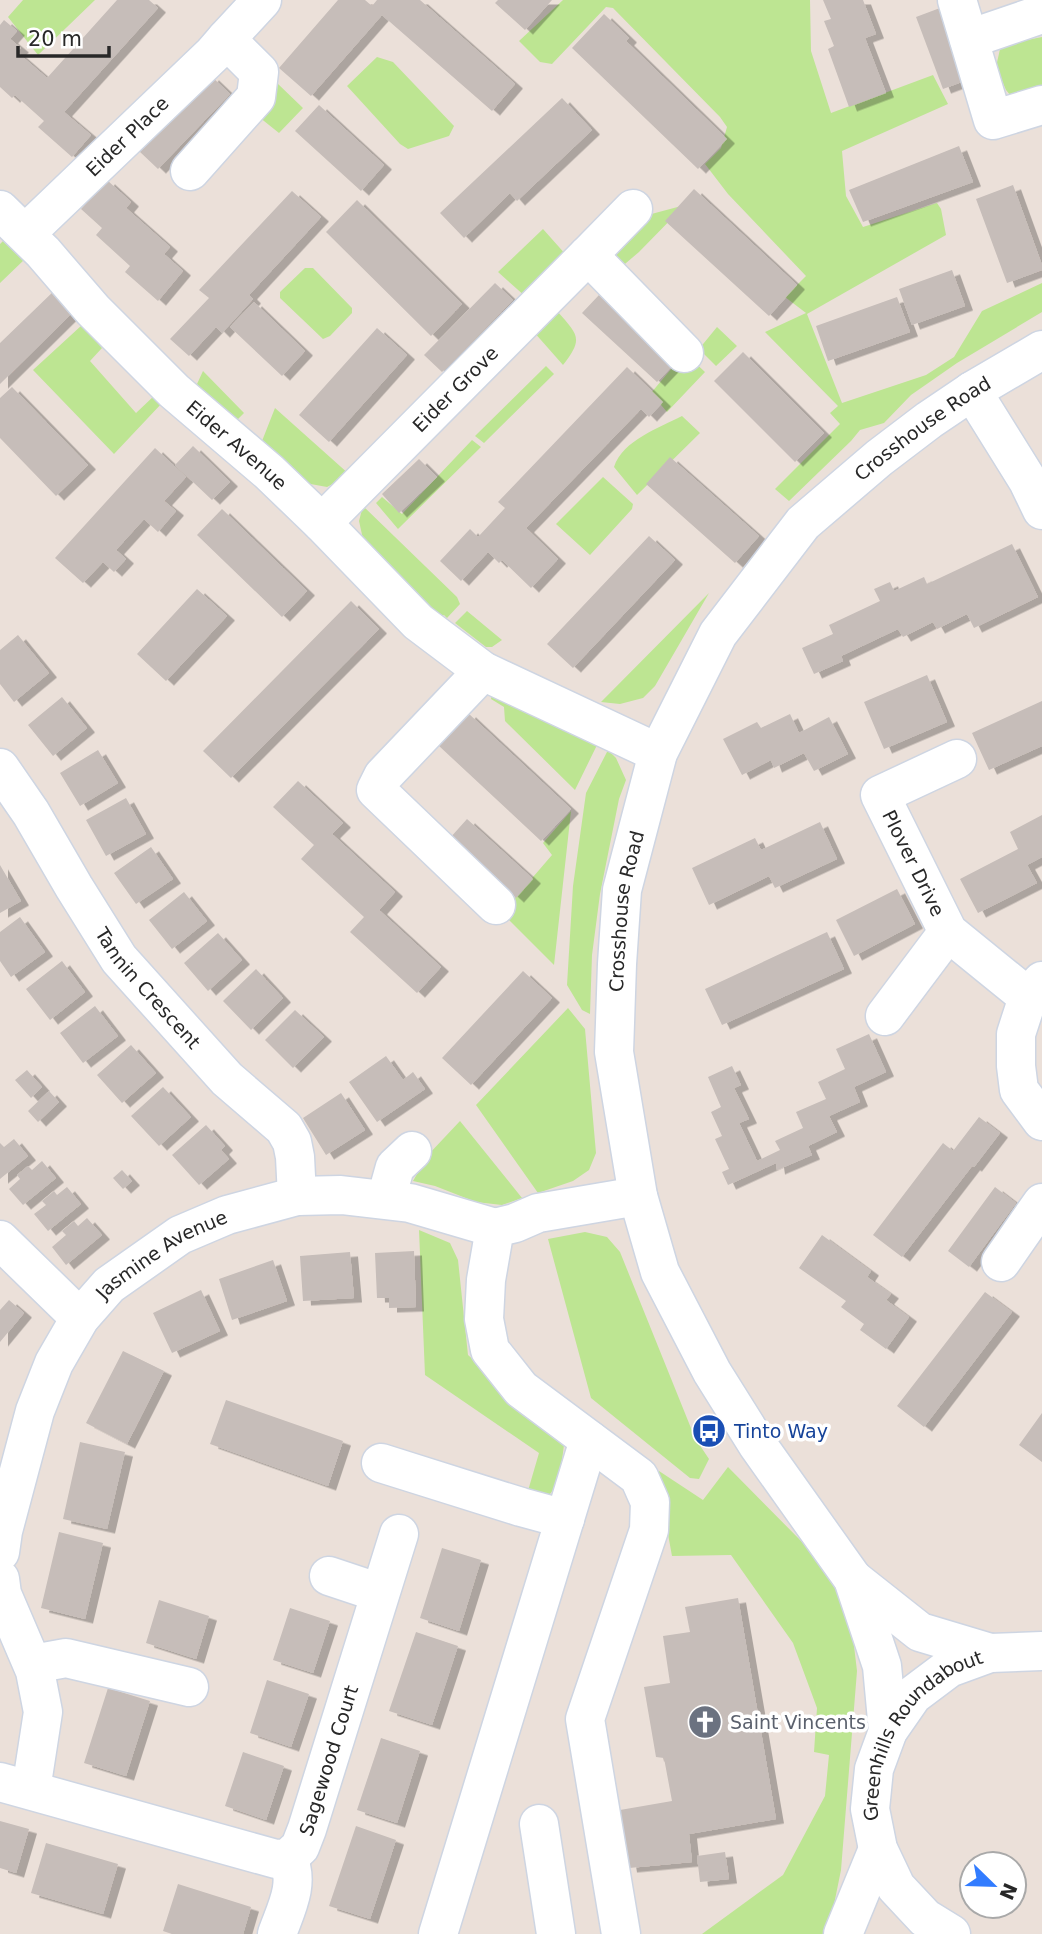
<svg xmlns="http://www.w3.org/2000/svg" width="1042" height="1934" font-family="'DejaVu Sans',sans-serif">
  <defs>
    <filter id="shadow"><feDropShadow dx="8" dy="4.5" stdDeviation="0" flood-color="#0004"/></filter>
  </defs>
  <rect width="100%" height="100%" fill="#ebe0d9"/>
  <path fill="#bde592" d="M23,0H95L38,55L8,17Z
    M563,0H810L811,51L831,113L933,75L948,104L842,151L846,196L863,227L937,203L941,209L946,235L807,314L842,403L926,375L954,357L982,311L1042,283V312L957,363L911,395L884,423L860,430L851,441L789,501L775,489L840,424L830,413L838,406L765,332L806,313L785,297L806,276L728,194L705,164L721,148L727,127L720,117L613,8L606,7L552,64L540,62L519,41Z
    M1042,37V96L1016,102L1006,90L996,67L1000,49L1017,42Z
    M377,57L393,62L454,126L449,136L408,149L400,144L347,86Z
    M277,83L303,108L279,133L259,117Z
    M685,205L639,252L619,269L609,259L644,216Z
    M543,229L567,256L526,297L498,272Z
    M7,237L25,259L0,283V244Z
    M305,268H313L352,308V313L330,336L323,339L280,298V292Z
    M557,311C578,335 584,338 563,365L533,331Z
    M82,325L102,348L90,361L136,413L155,395L163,402L114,454L33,370Z
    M717,327L737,346L716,366L699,349Z
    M690,358L705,372L667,412L651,393L672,368H676Z
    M546,366L554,374L484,443L475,436Z
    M203,371L244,413L234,423L202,397L197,384Z
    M275,408L350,475L327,487L305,483L264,452L262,441Z
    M682,416L700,433L637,495L614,467C623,440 659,428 682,416Z
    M472,440L481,447L398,529L376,503L382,497L402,514Z
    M603,477L633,504L632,509L590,555L556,524Z
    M363,506L457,597L460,604L447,618L444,615L438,618L363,539L359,521Z
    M709,593L655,686L643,698L620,704L601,702Z
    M467,611L502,640L492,647H486L455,623Z
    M492,692L598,743L575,790L505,721L504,707L491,699Z
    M608,750L616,758L626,780L619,799L600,894L592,955L590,1014L582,1010L567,985L573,886L586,793Z
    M571,811L554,965L502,913L552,855L543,843Z
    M568,1008L585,1029L596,1153L589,1170L573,1181L538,1193L476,1105Z
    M460,1121L522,1198L502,1205L476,1202L435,1186L413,1181L428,1155Z
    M419,1230L450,1243L458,1260L468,1355L554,1432L564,1445L559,1483L545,1500L525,1501L539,1453L425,1375Z
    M585,1232L607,1237L620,1252L695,1438L709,1459L699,1479L690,1478L591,1398L548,1239Z
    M728,1467L807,1547L849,1604L857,1671L841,1870L828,1934H702L783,1875L825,1796L829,1755L814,1752L817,1708L793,1643L731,1555L672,1556L658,1479L659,1471L703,1500Z"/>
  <path fill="#c6bdb9" filter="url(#shadow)" d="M117,0H149L158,8L64,112L91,135L72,157L38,127L44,121L15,95L12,98L0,87V25L4,20L17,31L10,39L21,48L17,52L47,78Z
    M338,0H365L372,6L377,0H420L515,84L492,111L382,15L311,96L279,68Z
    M498,0H552L525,30L495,3Z
    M823,0H863L876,34L865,38L886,93L849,107L828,49L834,46L824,21L831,19Z
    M940,8L967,80L943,89L916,17Z
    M604,14L629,38L626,41L727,139L698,169L572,48Z
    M211,76L230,94L158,169L139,151Z
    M562,98L592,130L517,201L510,193L464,238L440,213Z
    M319,105L384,165L361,191L295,131Z
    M959,146L973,182L863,222L849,190Z
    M107,180L131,202L126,208L170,247L164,254L183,271L158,301L125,272L130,266L96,235L102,228L81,209Z
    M1013,185L1042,265V270L1007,283L976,199Z
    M694,189L797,285L769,316L665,221Z
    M292,191L321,217L249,295L253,299L222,333L216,327L189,356L170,339L209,298L199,290Z
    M357,200L462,304L431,336L326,232Z
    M952,270L965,306L912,325L899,289Z
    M495,283L513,300L442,372L424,355Z
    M57,288L77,308L0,384V343Z
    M599,295L674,364L657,382L582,313Z
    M897,297L910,332L828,361L816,326Z
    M254,302L305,351L282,376L230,327Z
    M377,328L407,355L329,442L299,415Z
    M743,352L824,433L795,462L714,381Z
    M627,367L663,402L649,417L641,409L526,528L558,559L531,588L502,560L499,563L488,552L461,581L440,561L470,529L478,537L505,508L498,502Z
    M12,387L88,465L56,496L0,438V398Z
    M193,446L230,482L212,500L175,465Z
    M155,448L186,477L164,501L176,511L158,532L144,519L116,550L126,559L114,572L103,562L83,583L55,558Z
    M670,457L759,536L735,563L646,484Z
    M419,459L437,477L399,513L382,494Z
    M222,509L307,591L282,617L197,535Z
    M649,536L675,560L573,668L547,644Z
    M1012,544L1038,597L974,628L967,614L937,629L933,622L903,637L898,629L841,656L843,661L814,674L802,648L833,634L829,625L880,601L874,589L890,582L894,591L924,577L927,584Z
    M197,589L227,616L166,681L137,654Z
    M351,601L379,629L231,778L203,751Z
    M18,635L49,673L14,702L0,684V650Z
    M927,675L947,722L884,749L864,702Z
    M62,697L87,728L53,756L28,725Z
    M1042,701V746L989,770L972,733Z
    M468,713L571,809L541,841L438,745Z
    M790,714L799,733L829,717L848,754L814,771L804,753L774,768L771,760L742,775L723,739L757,722L761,728Z
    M98,750L118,783L80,806L60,773Z
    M298,781L343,823L332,834L395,892L379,910L441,967L417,993L350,932L364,917L301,859L314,845L273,807Z
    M126,798L146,834L106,856L86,820Z
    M1042,815V857L1027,865L1037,883L978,913L960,879L1018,849L1010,832Z
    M467,819L533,879L516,898L450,838Z
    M820,822L837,859L775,888L769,876L709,905L692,868L755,838L761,850Z
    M151,847L173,879L136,904L114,873Z
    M0,865L21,901L0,913Z
    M897,889L915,924L854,956L836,920Z
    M184,892L207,921L172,949L149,920Z
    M20,917L45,952L11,977L0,961V932Z
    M827,932L844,969L722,1025L705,989Z
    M218,933L242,960L208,991L184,963Z
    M62,961L85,992L50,1020L26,989Z
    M256,969L283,998L251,1030L223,1001Z
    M523,971L552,998L471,1085L442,1058Z
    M95,1006L118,1036L83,1063L60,1033Z
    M295,1010L324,1037L293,1068L265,1040Z
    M869,1034L886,1072L854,1087L860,1102L829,1116L837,1132L808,1146L812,1155L777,1170L776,1163L728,1185L722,1172L729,1169L715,1139L722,1136L711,1112L721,1107L708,1077L732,1066L741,1085L734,1088L749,1119L739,1123L757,1161L780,1150L775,1141L803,1128L796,1112L826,1099L818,1082L845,1069L836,1049Z
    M131,1045L156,1073L122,1103L97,1075Z
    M386,1056L403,1080L413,1072L425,1089L377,1122L349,1082Z
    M27,1070L42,1087L31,1098L15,1080Z
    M163,1087L191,1117L159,1146L131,1116Z
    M49,1091L59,1102L38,1122L28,1111Z
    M341,1093L365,1130L326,1155L303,1118Z
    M979,1117L1000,1133L974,1167L972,1166L902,1257L873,1235L943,1143L953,1151Z
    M206,1125L225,1146L221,1150L229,1159L199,1185L172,1155Z
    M14,1139L28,1156L0,1179V1143L4,1147Z
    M42,1161L56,1178L23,1205L9,1189L20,1179L17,1175L28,1166L32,1170Z
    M122,1170L132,1181L123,1189L113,1178Z
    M67,1187L81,1204L48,1231L34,1214L46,1205L42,1201L54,1191L57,1195Z
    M995,1187L1016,1203L969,1267L948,1251Z
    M87,1218L102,1235L66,1265L52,1247L66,1235L62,1231L74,1221L78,1226Z
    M822,1235L871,1271L867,1277L891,1294L886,1300L909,1317L886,1349L860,1330L864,1324L841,1307L846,1301L799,1268Z
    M414,1251L416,1307L389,1308V1298H377L375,1253Z
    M350,1252L354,1298L303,1301L300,1256Z
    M273,1260L287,1301L232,1320L219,1279Z
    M201,1290L220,1331L172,1353L153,1313Z
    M985,1292L1012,1312L924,1427L897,1406Z
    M9,1300L24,1313L0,1342V1310Z
    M123,1351L164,1371L127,1444L86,1423Z
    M226,1400L343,1441L328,1486L210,1444Z
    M1042,1413V1462L1019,1445Z
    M80,1442L125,1452L107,1529L63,1519Z
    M59,1532L103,1543L85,1619L41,1608Z
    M442,1548L481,1560L459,1631L420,1618Z
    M738,1598L776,1819L689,1834L692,1862L629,1868L620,1810L672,1801L664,1758L656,1757L644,1687L670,1683L663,1636L690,1632L685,1607Z
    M159,1600L209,1616L196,1659L146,1643Z
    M290,1608L330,1621L313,1673L273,1660Z
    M416,1632L458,1646L432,1725L389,1711Z
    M267,1680L309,1694L291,1747L250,1733Z
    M108,1688L150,1701L126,1776L84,1763Z
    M381,1738L420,1751L397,1823L357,1810Z
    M243,1752L284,1766L266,1820L225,1806Z
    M0,1821L29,1829L16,1873L0,1868Z
    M356,1826L396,1840L370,1919L329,1906Z
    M46,1843L118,1864L103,1914L31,1893Z
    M725,1852L729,1879L700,1882L697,1856Z
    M178,1884L251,1907L243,1934H172L163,1931Z"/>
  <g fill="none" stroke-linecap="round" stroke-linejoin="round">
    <g stroke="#ced5e2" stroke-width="41">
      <g id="minor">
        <path d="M957,0L993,120L1042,105"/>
        <path d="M226,39L262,0"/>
        <path d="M969,39L1042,14"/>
        <path id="s1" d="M0,210L43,252L93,310L174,391L269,472L322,523L418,622L483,671L658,753"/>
        <path id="s2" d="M26,233L213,54L226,39L259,72L256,97L190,171"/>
        <path d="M588,255L633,209"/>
        <path d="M972,391L1028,481L1042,510"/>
        <path id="s3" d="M322,523L588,255L684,353"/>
        <path d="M483,671L383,776L376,790L496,905"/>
        <path id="s4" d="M957,759L880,795L948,932L1028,997"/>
        <path id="s5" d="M0,768L31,813L74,887L119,959L227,1079L284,1128L292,1142L295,1157L297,1196"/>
        <path d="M1042,981L1028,997L1016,1034V1066L1019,1090L1042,1121"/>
        <path d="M885,1016L948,932"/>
        <path d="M386,1199L395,1167L412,1151"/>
        <path d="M0,1240L80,1318"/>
        <path d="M1001,1262L1042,1203"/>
        <path d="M381,1463L521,1507L565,1519"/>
        <path id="s6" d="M0,1552L3,1531L35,1411L54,1363L80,1318L109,1285L180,1235L227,1215L297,1196L341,1195L410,1203L495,1228"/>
        <path d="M329,1576L380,1593"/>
        <path d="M0,1579L2,1594L35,1671L43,1712L31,1790"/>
        <path d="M853,1579L920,1632L990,1653"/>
        <path d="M33,1664L66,1658L189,1687"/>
        <path id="s7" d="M888,1731L882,1666L853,1579L757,1444L712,1372L660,1272L638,1196L614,1052L617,964L622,890L658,753L718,634L803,523L879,458L929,420L972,391L1042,350"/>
        <path id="s8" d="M0,1782L276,1859L288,1858L300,1847L307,1829L399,1534"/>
        <path d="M539,1824L556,1934"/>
        <path d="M277,1934C286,1909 300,1884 288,1858"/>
        <path d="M438,1934L589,1440"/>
        <path d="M621,1934L585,1719L649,1530L650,1502L639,1477L521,1389L490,1350L484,1319L486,1280L495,1228L515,1223L538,1213L638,1196"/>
        <path d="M843,1934L878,1849"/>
        <path id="s9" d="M951,1934L925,1918L896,1887L878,1849L870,1809L874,1769L888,1731L913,1695L949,1668L990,1653L1042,1651"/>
      </g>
    </g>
    <use href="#minor" stroke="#fff" stroke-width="38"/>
  </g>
  <defs>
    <g id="bus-disc" transform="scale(1.75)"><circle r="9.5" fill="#1a4fb4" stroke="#fff"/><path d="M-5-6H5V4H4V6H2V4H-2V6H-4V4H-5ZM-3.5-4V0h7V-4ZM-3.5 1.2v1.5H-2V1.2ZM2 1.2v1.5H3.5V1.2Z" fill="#fff"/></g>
    <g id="church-disc" transform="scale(1.75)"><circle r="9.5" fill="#6b7280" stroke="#fff"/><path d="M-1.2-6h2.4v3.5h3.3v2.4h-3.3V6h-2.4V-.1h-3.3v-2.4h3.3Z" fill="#fff"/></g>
  </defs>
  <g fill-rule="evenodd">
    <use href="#bus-disc" x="709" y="1431"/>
    <use href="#church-disc" x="705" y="1722"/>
  </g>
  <g text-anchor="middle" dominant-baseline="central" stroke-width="7" stroke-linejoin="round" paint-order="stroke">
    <g font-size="19" fill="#282828" stroke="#fff">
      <text stroke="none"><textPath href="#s2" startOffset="140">Eider Place</textPath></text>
      <text stroke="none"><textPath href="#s3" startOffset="189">Eider Grove</textPath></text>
      <text stroke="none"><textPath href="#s7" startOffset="1475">Crosshouse Road</textPath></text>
      <text stroke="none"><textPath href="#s1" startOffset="334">Eider Avenue</textPath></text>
      <text stroke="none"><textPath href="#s4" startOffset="161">Plover Drive</textPath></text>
      <text stroke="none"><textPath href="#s7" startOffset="887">Crosshouse Road</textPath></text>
      <text stroke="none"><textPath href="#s5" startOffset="266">Tannin Crescent</textPath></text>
      <text stroke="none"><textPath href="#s6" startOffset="354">Jasmine Avenue</textPath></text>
      <text stroke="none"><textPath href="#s9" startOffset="252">Greenhills Roundabout</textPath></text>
      <text stroke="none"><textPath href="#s8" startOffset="406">Sagewood Court</textPath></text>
    </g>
    <g font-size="19" fill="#164399" stroke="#fff" text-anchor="start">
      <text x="734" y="1431">Tinto Way</text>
    </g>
    <g font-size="19" fill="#5b616d" stroke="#fff" text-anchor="start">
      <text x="730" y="1722">Saint Vincents</text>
    </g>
  </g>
  <g transform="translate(993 1885) rotate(113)"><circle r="33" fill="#ffffff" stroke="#a9a9a9" stroke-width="2"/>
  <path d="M0-5L12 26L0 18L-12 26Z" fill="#327cff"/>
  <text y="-10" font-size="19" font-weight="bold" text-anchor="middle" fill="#282828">N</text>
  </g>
  <path d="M18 46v10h91v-10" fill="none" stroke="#282828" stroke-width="3.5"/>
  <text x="28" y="46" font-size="21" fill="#282828" stroke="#ffffff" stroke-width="5" paint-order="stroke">20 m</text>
</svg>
